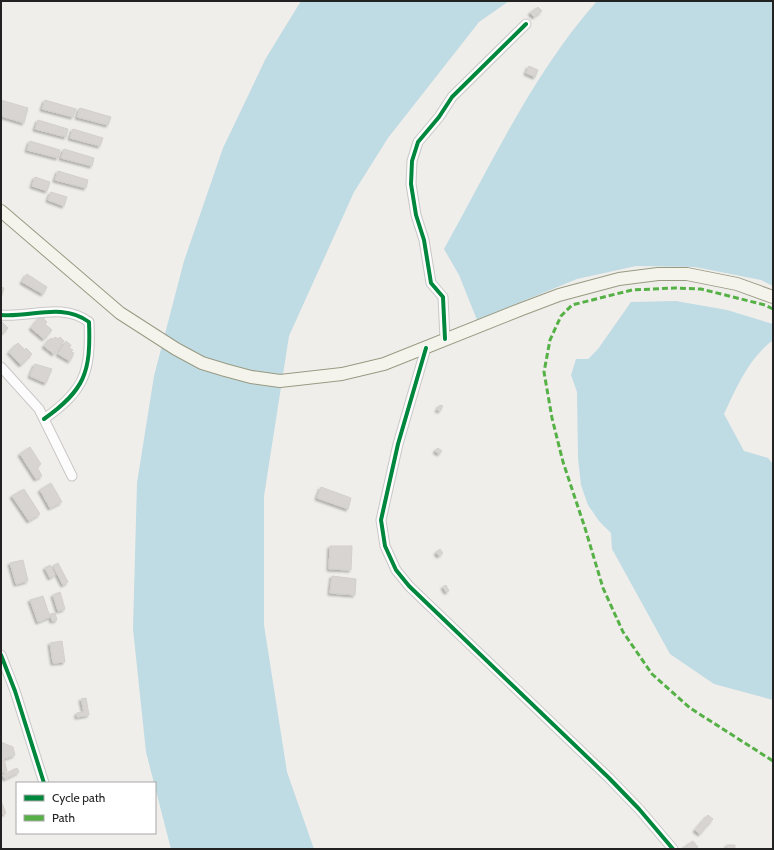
<svg xmlns="http://www.w3.org/2000/svg" width="774" height="850" font-family="Cabin,sans-serif">
  <defs>
    <filter id="shadow"><feDropShadow dx="-2" dy="2" stdDeviation="1" flood-color="#0004"/></filter>
  </defs>
  <rect width="100%" height="100%" fill="#f0eeeb"/>
  <path fill="#bfdbe3" d="M301,1H509L479,22L388,138L354,192L289,336L264,496V625L287,772L314,849H171L146,752L133,629L137,483L154,376L184,261L223,148L266,58Z
    M597,1H773V286L761,280L695,267L636,266L577,279L477,320L459,275L444,249C491,165 533,73 597,1Z
    M676,301L727,310L773,324V340C749,358 736,388 724,414L744,451L768,458L773,464V700L714,684L670,654L612,549L611,533L599,521L588,505L581,485L578,458L577,392L571,375L576,359H588L598,349L631,302Z"/>
  <path fill="#d7d4d2" stroke="#d3d0cc" filter="url(#shadow)" d="M538,7L542,11L534,17L530,13Z
    M529,66L538,70L535,77L526,73Z
    M1,100L28,108L24,123L1,116Z
    M45,100L76,109L73,117L42,109Z
    M80,108L111,117L108,125L77,117Z
    M38,120L68,129L66,137L35,129Z
    M73,129L103,138L100,146L70,138Z
    M30,141L60,150L58,158L27,150Z
    M64,149L94,158L92,166L61,158Z
    M58,171L88,180L86,188L55,180Z
    M35,177L50,182L47,191L32,186Z
    M51,192L67,197L64,206L48,200Z
    M27,274L47,287L43,294L22,282Z
    M1,287L4,288L1,298Z
    M41,316L47,322L45,324L52,330L44,339L31,328Z
    M2,322L8,328L1,335V323Z
    M55,337L58,339L60,337L64,341L54,354L44,346L51,338L53,340Z
    M66,341L71,345L69,348L73,350L71,352L74,353L70,361L58,354Z
    M18,343L25,350L26,348L32,354L21,365L9,352Z
    M35,364L52,369L46,383L30,376Z
    M440,405L443,406L440,411L437,410Z
    M30,447L41,464L37,467L42,476L36,479L20,454Z
    M438,448L442,451L439,454L435,451Z
    M51,483L62,502L50,508L40,490Z
    M321,487L351,498L348,509L317,498Z
    M24,489L40,514L29,521L12,496Z
    M330,546H352L351,570L329,569Z
    M440,549L443,553L439,556L436,553Z
    M23,560L28,581L16,584L10,563Z
    M58,563L68,582L63,585L53,566Z
    M50,565L55,575L50,578L45,568Z
    M332,576L356,579L355,595L330,593Z
    M446,585L449,591L446,592L443,587Z
    M60,592L65,609L58,611L53,595Z
    M43,596L50,617L38,622L30,600Z
    M55,613L57,620L52,621L50,614Z
    M62,641L65,662L53,663L50,643Z
    M86,698L89,715L77,717V713L84,712L81,699Z
    M1,742L13,747L15,755L4,759L7,771L1,773Z
    M17,768L19,772L5,779L3,775Z
    M1,801L6,813L1,815Z
    M708,815L713,819L700,834L695,830Z
    M693,841L698,847L695,849H684L683,848Z
    M727,845H735V849H727Z"/>
  <g fill="none" stroke-linecap="round" stroke-linejoin="round">
    <g stroke="#c9c8c7" stroke-width="11">
      <path id="minor" d="M1,315C30,318 62,302 89,322C91,372 85,390 44,419
        M445,339L443,297L431,283L424,240L416,215L411,184L412,161L418,142L439,117L452,97L526,24
        M426,348L398,444L381,520L385,546L396,570L409,586L609,778L639,809L673,849
        M1,367L39,409L72,476
        M1,655L15,691L44,783"/>
    </g>
    <g stroke="#999a82" stroke-width="14">
      <path id="secondary" d="M1,211L120,313L176,349L202,363L225,370L251,377L280,381L342,374L384,364L522,309L559,295L619,279L658,274H687L737,284L773,297"/>
    </g>
    <use href="#minor" stroke="#fdfcfc" stroke-width="9"/>
    <use href="#secondary" stroke="#f4f4ed" stroke-width="12"/>
    <path stroke="#55b145" stroke-width="3" stroke-dasharray="6 3" stroke-linecap="butt" d="M773,309L765,305L701,289L675,288L632,290L572,305L561,316L550,340L544,372L552,418L563,462L585,528L603,588L623,632L652,674L690,708L773,761"/>
    <g stroke="#fff" stroke-width="6">
      <path id="cycleway" d="M1,315C30,318 62,302 89,322C91,372 85,390 44,419
        M445,339L443,297L431,283L424,240L416,215L411,184L412,161L418,142L439,117L452,97L526,24
        M426,348L398,444L381,520L385,546L396,570L409,586L609,778L639,809L673,849
        M1,655L15,691L44,783"/>
    </g>
    <use href="#cycleway" stroke="#00873e" stroke-width="4"/>
  </g>
  <rect width="774" height="850" fill="none" stroke="#222222" stroke-width="4"/>
  <rect x="16" y="782" width="140" height="52" fill="#ffffff" stroke="#a7a7a7"/>
  <rect x="24" y="795" width="20" height="6" fill="#00873e" stroke="#a7a7a7"/>
  <text x="52" y="802" font-size="12" fill="#222222">Cycle path</text>
  <rect x="24" y="815" width="20" height="6" fill="#55b145" stroke="#a7a7a7"/>
  <text x="52" y="822" font-size="12" fill="#222222">Path</text>
</svg>
